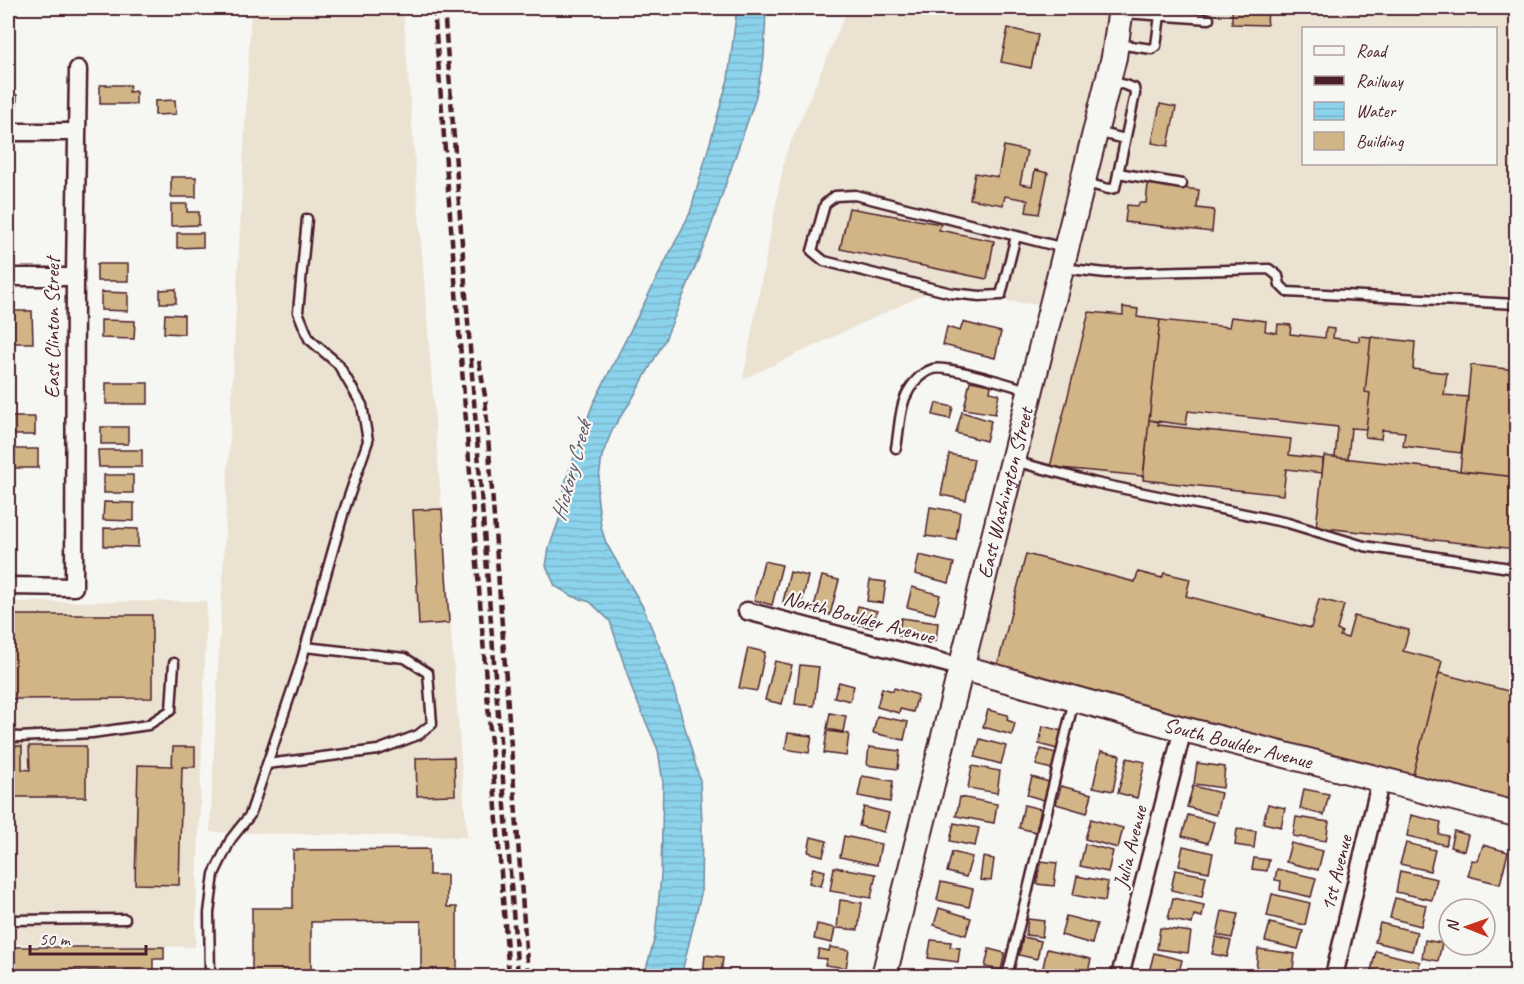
<svg xmlns="http://www.w3.org/2000/svg" width="1524" height="984" font-family="Caveat,sans-serif">
  <defs>
    <pattern id="water-rules" width="6" height="5" patternUnits="userSpaceOnUse" patternTransform="scale(1.5)"><rect width="6" height="5" fill="#8bd3ec"/><path d="M0 2.5h6" fill="none" stroke="#79b5cb"/></pattern>
  </defs>
  <rect width="100%" height="100%" fill="#f6f6f2"/>
  <filter id="ink" filterUnits="userSpaceOnUse"><feTurbulence type="fractalNoise" baseFrequency=".0167" numOctaves="2"/><feDisplacementMap in="SourceGraphic" scale="12" xChannelSelector="R" yChannelSelector="G"/><feConvolveMatrix kernelMatrix="1 2 1 2 8 2 1 2 1" color-interpolation-filters="sRGB"/></filter>
  <g filter="url(#ink)">
    <path fill="#ebe2d2" fill-rule="evenodd" d="M251,8H403L467,837L210,832Z
      M848,8H1118L1049,306L929,292L743,379L785,156Z
      M1125,8H1516V815L968,661ZM1304,28H1496V164H1304Z
      M207,601L195,947L8,944V602Z"/>
    <path fill="url(#water-rules)" stroke="#718b9f" stroke-width="1.5" d="M737,8H766L764,58L755,100L707,238L665,340L631,401L613,428L602,456L597,494L601,527L606,543L643,607L667,665L700,780L702,823L701,894L681,976H644L655,937L661,876L663,783L658,750L633,692L610,621L590,602L572,596L555,586L546,566L549,548L561,514L565,483L592,406L690,213L728,79Z"/>
    <path fill="#d2b587" stroke="#4a1f2b" stroke-width="1.5" d="M1232,8H1268L1267,25L1232,24Z
      M1008,28L1038,35L1031,68L1001,62Z
      M100,85H130L129,92L136,91V104H100Z
      M8,94L17,95L16,124L8,123Z
      M175,100L176,114L155,115V101Z
      M1160,104L1176,107L1168,146L1152,143Z
      M1004,146L1027,151L1020,184L1032,186L1035,170L1048,173L1039,214L1026,212L1028,200L1005,196L1003,205L970,199L975,173L998,177Z
      M171,177H196V197H171Z
      M1148,184L1199,190L1197,208L1214,210L1212,232L1125,222L1127,205L1138,206L1139,203H1146Z
      M171,204H187V212H199V225L171,226Z
      M849,208L941,224L939,230L994,241L987,279L840,249Z
      M177,233H203V247L177,248Z
      M97,264H128V281H97Z
      M176,289V303H160V290Z
      M101,292L128,293V311L101,310Z
      M1123,307L1138,309L1137,317L1160,320L1143,476L1050,467L1089,312L1123,315Z
      M11,311H32L33,343H12Z
      M165,314L184,315V334L164,333Z
      M1231,317L1266,321L1265,331L1277,333L1278,324L1291,325L1290,334L1325,338L1326,328L1334,329L1333,338L1359,341V336L1371,337L1365,392L1370,393L1366,429L1351,428L1348,459L1335,457L1338,427L1188,411L1186,425L1149,420L1160,320L1229,327Z
      M101,320L135,321L134,339L101,338Z
      M963,322L1001,332L995,358L943,345L947,327L960,331Z
      M1371,337L1415,342L1413,369L1447,373L1444,395L1468,397L1461,453L1403,446L1405,432L1382,430L1381,439L1365,437L1370,393L1365,392Z
      M1471,365L1516,370V477L1460,471Z
      M970,381L991,385L990,392L999,394L995,414L964,409Z
      M106,383H148V404H106Z
      M936,403L953,407L950,419L933,415Z
      M962,412L991,421L986,441L956,433Z
      M8,417H35V435H8Z
      M1149,420L1159,422L1158,425L1291,439L1289,455L1323,459L1322,473L1286,469L1283,495L1143,480Z
      M101,427H128V444H101Z
      M8,449H38V468H8Z
      M98,450H142V467H99Z
      M949,454L974,459L966,500L941,495Z
      M1324,456L1516,477V549L1316,527Z
      M104,475H133V493H104Z
      M104,502L134,503V521L103,520Z
      M930,507L960,512L956,540L926,536Z
      M442,509L449,623L419,625L413,510Z
      M104,528L138,529V547L104,546Z
      M1026,554L1135,582L1138,572L1162,578L1164,573L1190,579L1186,596L1311,628L1319,599L1344,605L1337,630L1342,632L1340,636L1348,638L1354,616L1409,630L1403,651L1442,661L1413,775L997,668Z
      M919,555L954,563L949,583L915,574Z
      M764,561L782,565L772,605L754,600Z
      M790,572L808,576L801,606L783,602Z
      M822,576L839,580L830,615L813,611Z
      M870,580L886,582L883,603L867,601Z
      M912,587L940,595L935,614L907,607Z
      M858,606L877,611L872,628L853,623Z
      M8,615H152V698L8,699Z
      M901,618L938,623L936,641L899,636Z
      M748,648L765,652L757,691L739,688Z
      M775,661L792,665L782,704L765,700Z
      M800,665L819,667L814,706L795,704Z
      M1439,673L1516,693V801L1413,775Z
      M839,682L854,686L850,701L834,697Z
      M882,688L893,691L894,688L918,695L913,712L900,709L899,713L877,707Z
      M988,710L1008,715L1007,720L1015,723L1012,735L983,727Z
      M830,713L846,716L843,732L827,729Z
      M877,716L908,722L904,740L873,733Z
      M1043,726L1062,731L1057,749L1039,744Z
      M827,731L849,734L846,756L824,753Z
      M788,733L812,736L809,753L785,749Z
      M980,739L1006,746L1001,764L975,757Z
      M8,746H22V769L30,770L29,746H86V797H8Z
      M173,747H195V767H182L179,885L135,884L138,765L172,766Z
      M869,747L900,751L898,769L867,765Z
      M1041,749L1056,753L1052,769L1036,765Z
      M1101,751L1120,755L1113,791L1093,787Z
      M454,757L455,795L417,796L416,758Z
      M1127,758L1145,762L1137,798L1118,793Z
      M1197,763L1225,767L1223,788L1194,784Z
      M972,766L1000,771L997,793L968,788Z
      M862,776L893,781L890,802L858,796Z
      M1032,777L1049,782L1044,800L1027,795Z
      M1061,786L1092,794L1087,813L1056,804Z
      M1193,786L1221,793L1216,815L1187,807Z
      M1304,789L1329,794L1324,815L1300,809Z
      M960,797L997,804L994,823L956,816Z
      M1268,804L1285,808L1281,827L1263,823Z
      M1024,805L1041,809L1036,832L1019,828Z
      M864,807L889,813L884,832L859,826Z
      M1188,815L1214,822L1208,843L1182,836Z
      M1411,815L1441,822L1439,834L1448,836L1446,845L1407,836Z
      M1296,817L1329,822L1326,841L1293,836Z
      M1091,819L1123,828L1118,848L1085,839Z
      M954,823L979,828L975,846L950,841Z
      M1237,829L1256,831L1254,848L1235,845Z
      M1454,831L1468,835L1464,851L1450,847Z
      M844,836L881,844L877,865L840,857Z
      M811,837L827,841L823,856L808,852Z
      M1291,843L1323,851L1318,870L1286,862Z
      M1406,843L1435,850L1430,871L1400,864Z
      M1085,844L1113,851L1108,872L1080,866Z
      M1483,845L1508,852L1500,884L1468,876L1472,860L1478,861Z
      M1183,846L1213,853L1209,872L1179,866Z
      M429,849V875H447V907H457V976H421V921L311,922V972H315V976H252V908H293V850Z
      M952,852L972,857L966,877L947,872Z
      M983,857L994,859L991,881L980,880Z
      M1254,858L1269,860L1267,871L1252,869Z
      M1040,861L1057,863L1054,886L1037,884Z
      M834,867L876,874L871,898L830,891Z
      M813,868L825,871L821,886L809,883Z
      M1277,869L1316,878L1311,897L1280,890L1281,881L1275,880Z
      M1175,870L1206,876L1202,897L1171,890Z
      M1400,871L1437,879L1432,900L1396,892Z
      M1077,876L1108,882L1105,901L1073,895Z
      M941,882L973,889L969,907L937,900Z
      M1272,894L1310,903L1305,925L1267,916Z
      M1173,898L1204,905L1202,917L1194,915L1192,924L1168,919Z
      M1395,898L1426,905L1421,926L1390,918Z
      M840,900L862,903L858,930L837,928Z
      M939,908L971,918L966,935L934,925Z
      M1222,911L1238,914L1232,938L1217,935Z
      M1066,916L1097,924L1092,944L1061,935Z
      M1028,919L1044,921L1042,937L1026,935Z
      M1270,923L1303,931L1298,949L1265,941Z
      M1380,923L1417,932L1412,951L1375,942Z
      M817,924L835,928L832,943L814,939Z
      M1160,928L1191,932L1188,953L1157,949Z
      M1023,937L1041,941L1037,959L1019,955Z
      M1216,937L1231,941L1227,957L1212,954Z
      M931,940L951,942L950,947L960,948L958,962L928,958Z
      M1425,940L1442,943L1438,961L1422,958Z
      M8,947H164V959H153V976H138V971H8Z
      M830,947L849,950L846,968L825,965L827,959L817,958L819,949L829,951Z
      M989,949L1005,953L1001,970L985,967Z
      M1047,949L1091,959L1087,976H1060L1042,972Z
      M1258,949L1295,954L1292,976L1256,971Z
      M1376,951L1420,962L1416,976H1391L1371,971Z
      M1154,953L1182,960L1178,976H1166L1149,972Z
      M705,955L723,957L721,976H703Z
      M926,970L959,976H925Z"/>
    <g fill="none" stroke-linecap="round" stroke-linejoin="round">
      <g stroke="#4a1f2b" stroke-width="13">
        <path id="lane" d="M1124,13L1209,19
          M1117,44L1152,49L1156,46L1160,15
          M1097,132L1125,139
          M1118,173L1182,184
          M1083,182L1108,189L1115,188L1135,94L1134,88L1109,80
          M1016,236L1001,295L980,296L951,293L824,261L812,251L825,204L835,196L855,195L1064,248
          M1062,268L1106,273L1269,269L1278,276L1280,285L1287,292L1516,304
          M896,448C899,432 899,413 905,398C910,386 920,373 933,369C947,365 1011,385 1028,390
          M1014,461L1096,483L1288,523L1364,546L1516,569
          M8,736L19,737L92,733L148,725L171,710L174,663
          M267,764L378,750L418,735L432,724L428,673L405,658L305,647
          M8,920L125,919
          M210,976L209,913L214,874L231,839L250,815L300,666L344,511L368,441L362,405L338,364L309,339L298,312L307,219
          M1007,976L1074,700"/>
      </g>
      <g stroke="#4a1f2b" stroke-width="21">
        <path id="street" d="M8,132H76
          M8,277H75
          M8,586L74,587L75,277L78,69
          M747,611L960,667
          M1120,976L1183,729
          M1334,976L1381,779"/>
      </g>
      <g stroke="#4a1f2b" stroke-width="28">
        <g id="secondary">
          <path id="s1" d="M960,667L1183,729L1516,814"/>
          <path id="s2" d="M884,976L1114,57L1121,8"/>
        </g>
      </g>
      <use href="#lane" stroke="#f6f6f2" stroke-width="8"/>
      <use href="#street" stroke="#f6f6f2" stroke-width="16"/>
      <use href="#secondary" stroke="#f6f6f2" stroke-width="24"/>
      <path stroke="#4a1f2b" stroke-width="4.5" stroke-dasharray="9 4.5" stroke-linecap="butt" d="M434,8L509,976
        M444,8L518,976
        M479,361L485,396L528,976"/>
    </g>
  </g>
  <g text-anchor="middle" dominant-baseline="central" stroke-width="4.5" stroke-linejoin="round" paint-order="stroke">
    <g font-size="21" fill="#4a1f2b" stroke="#f6f6f2">
      <text transform="translate(52 328) rotate(-90)">East Clinton Street</text>
      <text stroke="none"><textPath href="#s2" startOffset="498">East Washington Street</textPath></text>
      <text transform="translate(859 617) rotate(15)">North Boulder Avenue</text>
      <text stroke="none"><textPath href="#s1" startOffset="288">South Boulder Avenue</textPath></text>
      <text transform="translate(1130 847) rotate(-76)">Julia Avenue</text>
      <text transform="translate(1336 873) rotate(-76)">1st Avenue</text>
    </g>
    <g font-size="22" font-style="italic" fill="#5e5565" stroke="#f6f6f2">
      <text transform="translate(571 471) rotate(-75)">Hickory Creek</text>
    </g>
  </g>
  <rect width="1524" height="984" fill="none" stroke="#f6f6f2" stroke-width="30"/>
  <rect x="15" y="15" width="1494" height="954" fill="none" stroke="#4a1f2b" stroke-width="2" filter="url(#ink)"/>
  <rect x="1302" y="27" width="195" height="138" fill="#f6f6f2" stroke="#b1a0a2" stroke-width="1.5"/>
  <rect x="1314" y="46" width="30" height="9" fill="#f6f6f2" stroke="#b1a0a2" stroke-width="1.5"/>
  <text x="1356" y="57" font-size="18" fill="#4a1f2b">Road</text>
  <rect x="1314" y="76" width="30" height="9" fill="#4a1f2b" stroke="#b1a0a2" stroke-width="1.5"/>
  <text x="1356" y="87" font-size="18" fill="#4a1f2b">Railway</text>
  <rect x="1314" y="102" width="30" height="18" fill="url(#water-rules)" stroke="#b1a0a2" stroke-width="1.5"/>
  <text x="1356" y="117" font-size="18" fill="#4a1f2b">Water</text>
  <rect x="1314" y="132" width="30" height="18" fill="#d2b587" stroke="#b1a0a2" stroke-width="1.5"/>
  <text x="1356" y="147" font-size="18" fill="#4a1f2b">Building</text>
  <g transform="translate(1467 927) rotate(271)"><circle r="28" fill="#f6f6f2" stroke="#b1a0a2" stroke-width="1.5"/>
  <path d="M0-4.5L10 22L0 15L-10 22Z" fill="#c8321e"/>
  <text y="-9" font-size="16" font-weight="bold" text-anchor="middle" fill="#4a1f2b">N</text>
  </g>
  <path d="M30 945v9h116v-9" fill="none" stroke="#4a1f2b" stroke-width="3"/>
  <text x="39" y="945" font-size="18" fill="#4a1f2b" stroke="#f6f6f2" stroke-width="4.5" paint-order="stroke">50 m</text>
</svg>
